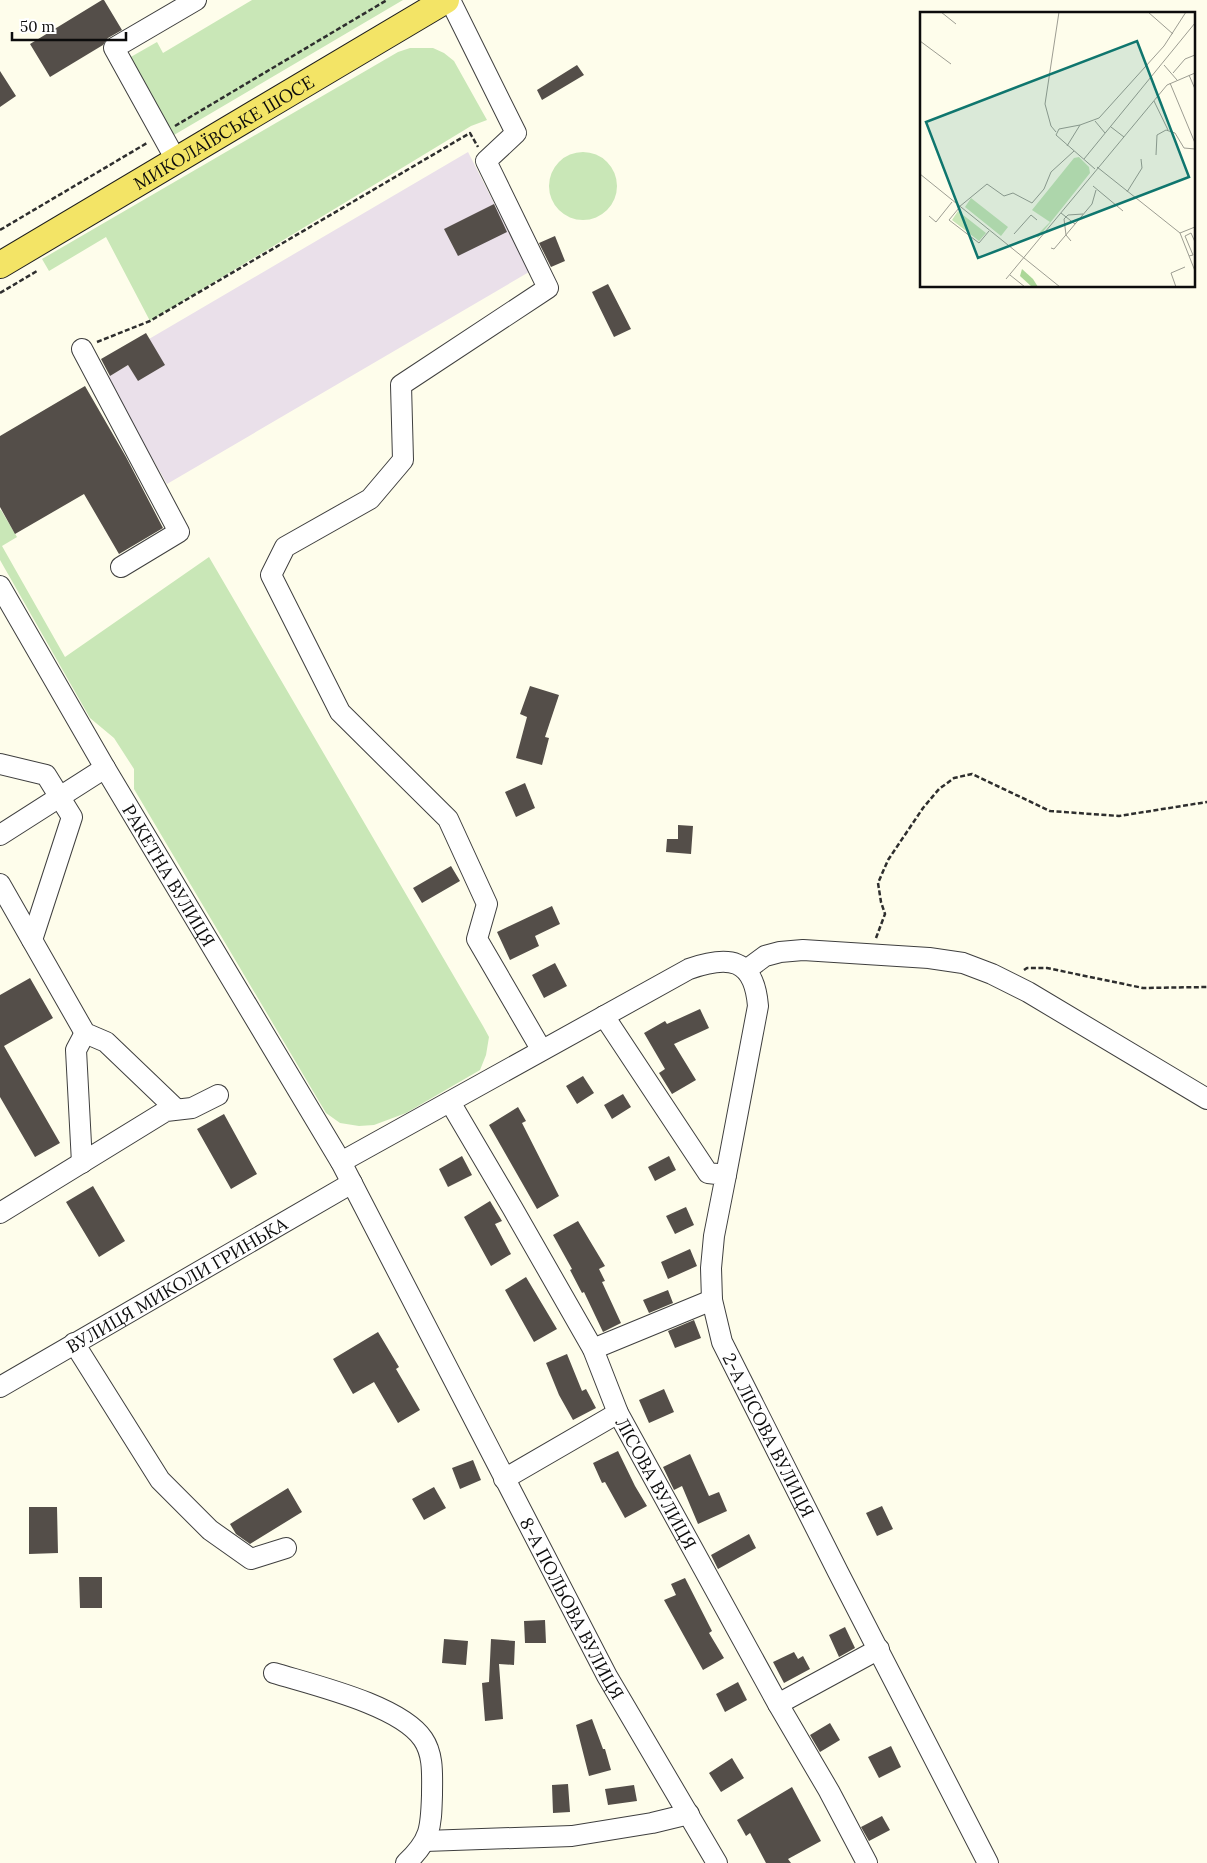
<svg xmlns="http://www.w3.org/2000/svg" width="1207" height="1863" font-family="Lora,serif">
  <rect width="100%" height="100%" fill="#fefdeb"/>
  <path fill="#eae0ea" d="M468,152L529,272L167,484L106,378L128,365L138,380L149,339Z"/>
  <path fill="#c9e7b7" d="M252,0H403L174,135L129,58L157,42L163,53Z
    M410,48H433L444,53L454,61L487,120L471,126L150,321L106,237L49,271L42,259L398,52Z
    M549 186a34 34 0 1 1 68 0a34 34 0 1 1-68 0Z
    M0,510H1L17,537L2,546L65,657L209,557L483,1026L489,1037L486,1055L480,1070L406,1113L374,1125L359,1126L340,1123L326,1113L134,789V769L114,738L90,718L0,560Z"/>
  <path fill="#544e49" d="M102,0H104L122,30L108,38L103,45L50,77L30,44Z
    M577,65L584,75L542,100L537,90Z
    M0,71L16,96L0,107Z
    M494,204L507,232L458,256L444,229Z
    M555,236L565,261L551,267L539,243Z
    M608,284L631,329L614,337L592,292Z
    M146,333L165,365L138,381L128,365L110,376L101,359Z
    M85,386L126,457L163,528L119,554L84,494L15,534L0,507V436Z
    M530,686L559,695L545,737L549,738L542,765L516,758L527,717L520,714Z
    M525,783L535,808L516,817L505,792Z
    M678,825L693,826L691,854L666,852L667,839H678Z
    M451,866L460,881L422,903L413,888Z
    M552,906L560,924L535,936L539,946L510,960L497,932Z
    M555,963L567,986L544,998L532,975Z
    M30,978L53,1018L4,1046L60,1143L35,1157L0,1097V995Z
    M700,1009L709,1028L674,1044L696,1080L672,1094L659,1073L665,1069L644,1033L665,1021L667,1024Z
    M583,1076L594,1093L577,1104L566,1086Z
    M623,1094L631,1107L612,1119L604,1105Z
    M518,1107L526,1121L522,1123L559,1196L537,1209L489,1125Z
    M224,1114L257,1174L231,1189L197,1129Z
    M462,1156L472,1175L448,1187L439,1169Z
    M669,1156L676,1170L655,1181L648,1167Z
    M93,1186L125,1241L99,1257L66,1202Z
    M490,1201L502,1221L495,1224L511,1254L491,1266L464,1217Z
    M686,1207L694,1225L675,1234L666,1216Z
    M578,1221L605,1266L599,1269L605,1281L602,1282L621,1323L603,1332L584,1292L582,1293L570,1270L572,1269L553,1235Z
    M690,1249L697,1266L668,1279L661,1262Z
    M526,1277L557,1329L534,1342L505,1290Z
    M668,1290L673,1303L649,1313L643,1300Z
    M694,1320L701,1338L675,1348L668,1331Z
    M378,1332L399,1367L396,1369L420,1410L398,1423L374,1382L353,1394L333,1359Z
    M567,1354L582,1391L586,1389L596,1408L573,1420L559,1395L546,1363Z
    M664,1389L674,1412L649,1423L639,1400Z
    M618,1451L635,1486L647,1506L625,1518L605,1482L602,1483L593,1463Z
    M690,1454L709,1496L719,1492L727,1511L698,1524L682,1486L674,1490L663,1467Z
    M473,1460L481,1480L460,1489L452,1468Z
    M434,1487L446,1508L424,1520L412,1499Z
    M288,1488L302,1512L250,1544L236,1534L230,1524Z
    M882,1506L893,1529L877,1536L866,1513Z
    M29,1507H57L58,1553L29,1554Z
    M749,1534L756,1548L718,1569L711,1555Z
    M79,1577H102V1608H80Z
    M685,1578L712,1631L709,1633L724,1658L703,1670L664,1600L676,1595L671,1584Z
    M545,1620L546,1643H525L524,1621Z
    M845,1627L855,1648L839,1657L829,1635Z
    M444,1639L468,1641L466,1665L442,1663Z
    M491,1639L515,1641L514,1665L499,1664L503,1719L485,1721L482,1683L489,1682Z
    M794,1652L798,1659L803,1656L810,1669L784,1683L773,1662Z
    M738,1682L747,1700L725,1712L716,1694Z
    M592,1719L603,1749H605L611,1770L589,1776L576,1725Z
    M830,1723L840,1740L820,1752L810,1735Z
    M891,1746L901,1767L879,1778L868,1757Z
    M732,1758L744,1778L721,1792L709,1773Z
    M568,1784L570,1812L553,1813L552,1785Z
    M634,1785L637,1801L608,1805L605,1789Z
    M792,1787L821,1841L788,1859L791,1863H766L750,1833L746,1836L737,1820Z
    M882,1816L890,1830L869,1841L861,1827Z"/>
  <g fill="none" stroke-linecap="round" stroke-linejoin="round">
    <g stroke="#3f3f3f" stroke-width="22">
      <g id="minor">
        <path d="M450,0L516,133L486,161L548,288L401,385L403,460L370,499L285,547L271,575L340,712L448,819L487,904L477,939L541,1049"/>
        <path d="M176,160L114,48L196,0"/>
        <path d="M82,349L179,532L121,567"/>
        <path id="s1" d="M0,586L105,768L341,1162L607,1676L717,1863"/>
        <path d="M0,764L46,775L72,817L32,940"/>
        <path d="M0,835L105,768"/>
        <path d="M0,884L85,1033L106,1042L176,1109"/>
        <path d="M746,970L765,956L780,952L803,950L929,958L963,963L992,974L1028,992L1207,1099"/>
        <path id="s2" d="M604,1016L708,1173L726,1175L714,1236L711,1268L712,1300L722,1342L838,1572L988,1863"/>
        <path id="s3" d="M450,1102L513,1209L593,1349L618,1413L778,1704L829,1791L867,1863"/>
        <path d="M341,1162L689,969C729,955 754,958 758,1006L726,1175"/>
        <path d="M82,1163L76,1050L85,1033"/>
        <path d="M0,1213L166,1111L192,1108L218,1095"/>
        <path d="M74,1343L160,1480L210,1530L251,1559L286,1548"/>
        <path d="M593,1349L712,1300"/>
        <path id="s4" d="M0,1387L352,1183"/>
        <path d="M504,1479L618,1413"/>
        <path d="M274,1673C313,1685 400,1705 423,1739C434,1755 432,1776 432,1795C431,1827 431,1840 406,1863"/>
        <path d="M778,1704L879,1649"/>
        <path d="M425,1841L572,1836L652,1823L689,1814"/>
      </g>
    </g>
    <g stroke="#1d1d1d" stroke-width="28">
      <g id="major">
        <path id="s5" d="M0,265L446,0"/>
      </g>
    </g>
    <path stroke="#2e2e2e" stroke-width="2.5" stroke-dasharray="5 2.5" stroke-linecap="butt" d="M175,126L387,0
      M0,230L147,143
      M0,293L37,271
      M97,342L150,321L470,133L478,147
      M876,938L885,914L881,902L878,883L888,860L923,808L939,789L954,778L972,774L1050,811L1119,816L1207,802
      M1024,970L1027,968H1047L1143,988L1207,987"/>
    <use href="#minor" stroke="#fff" stroke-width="20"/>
    <use href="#major" stroke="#f3e466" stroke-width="26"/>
  </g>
  <g text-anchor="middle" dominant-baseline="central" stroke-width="5" stroke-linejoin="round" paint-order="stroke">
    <g font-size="18" fill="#0c0c0c" stroke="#fff">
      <text stroke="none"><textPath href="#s5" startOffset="260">МИКОЛАЇВСЬКЕ ШОСЕ</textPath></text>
      <text stroke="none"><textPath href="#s1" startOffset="335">РАКЕТНА ВУЛИЦЯ</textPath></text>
      <text stroke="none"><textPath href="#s4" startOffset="204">ВУЛИЦЯ МИКОЛИ ГРИНЬКА</textPath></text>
      <text stroke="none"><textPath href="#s2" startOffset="480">2-А ЛІСОВА ВУЛИЦЯ</textPath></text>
      <text stroke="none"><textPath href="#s3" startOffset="434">ЛІСОВА ВУЛИЦЯ</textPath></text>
      <text stroke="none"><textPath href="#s1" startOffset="1172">8-А ПОЛЬОВА ВУЛИЦЯ</textPath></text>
    </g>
  </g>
  <g transform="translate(920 12)">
    <rect width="275" height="275" fill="#fefdeb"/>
    <path d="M159,145L169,155L170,161L118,226L116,224L130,210L112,198L154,146ZM51,186L88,215L81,224L45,195ZM38,199L66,221L59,229L32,208Z" fill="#c9e7b7"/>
    <path d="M102,257L113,267L118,275H112L100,264Z" fill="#abd797"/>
    <path fill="none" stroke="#9d9d92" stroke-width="1" d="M21,0L36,12M228,0L253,22M0,29L31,52M244,53L257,68M253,61L265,47L275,43M269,63L275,77M250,71L275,131M234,89L248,118M175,109L185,121M160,113L139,117L136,123L175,157M191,115L204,125M136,120L131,114L125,92L139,0M147,134L160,113L179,106L244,34L266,0M236,143L237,123L246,118L255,121L264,136L275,137M164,147L275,11M177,155L260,221L275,259M0,162L140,275M173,174L203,199M207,180L222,156L221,147M39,195L67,172L84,184L93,181L112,191L124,177L131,160L154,139M39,196L29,208L59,231L69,219M141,201L155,212M9,204L16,210L32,190M260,221L275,215M94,222L111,203L117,208M151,229L146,223L144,207L148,203L163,202M131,236L134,237L172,192L176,178M269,244L273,243L265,224L271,221L275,230M90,263L105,275M86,267L247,73L275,61M256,275L251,261L265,255"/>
    <path fill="#0f766e" fill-opacity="0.15" stroke="#0f766e" stroke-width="2.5" d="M217,29L269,165L58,246L6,110Z"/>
    <rect width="275" height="275" fill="none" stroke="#0c0c0c" stroke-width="2.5"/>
  </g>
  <path d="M12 32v8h114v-8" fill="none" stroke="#0c0c0c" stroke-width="2.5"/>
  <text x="20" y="32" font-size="15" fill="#0c0c0c" stroke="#ffffff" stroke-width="4" paint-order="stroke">50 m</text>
</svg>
